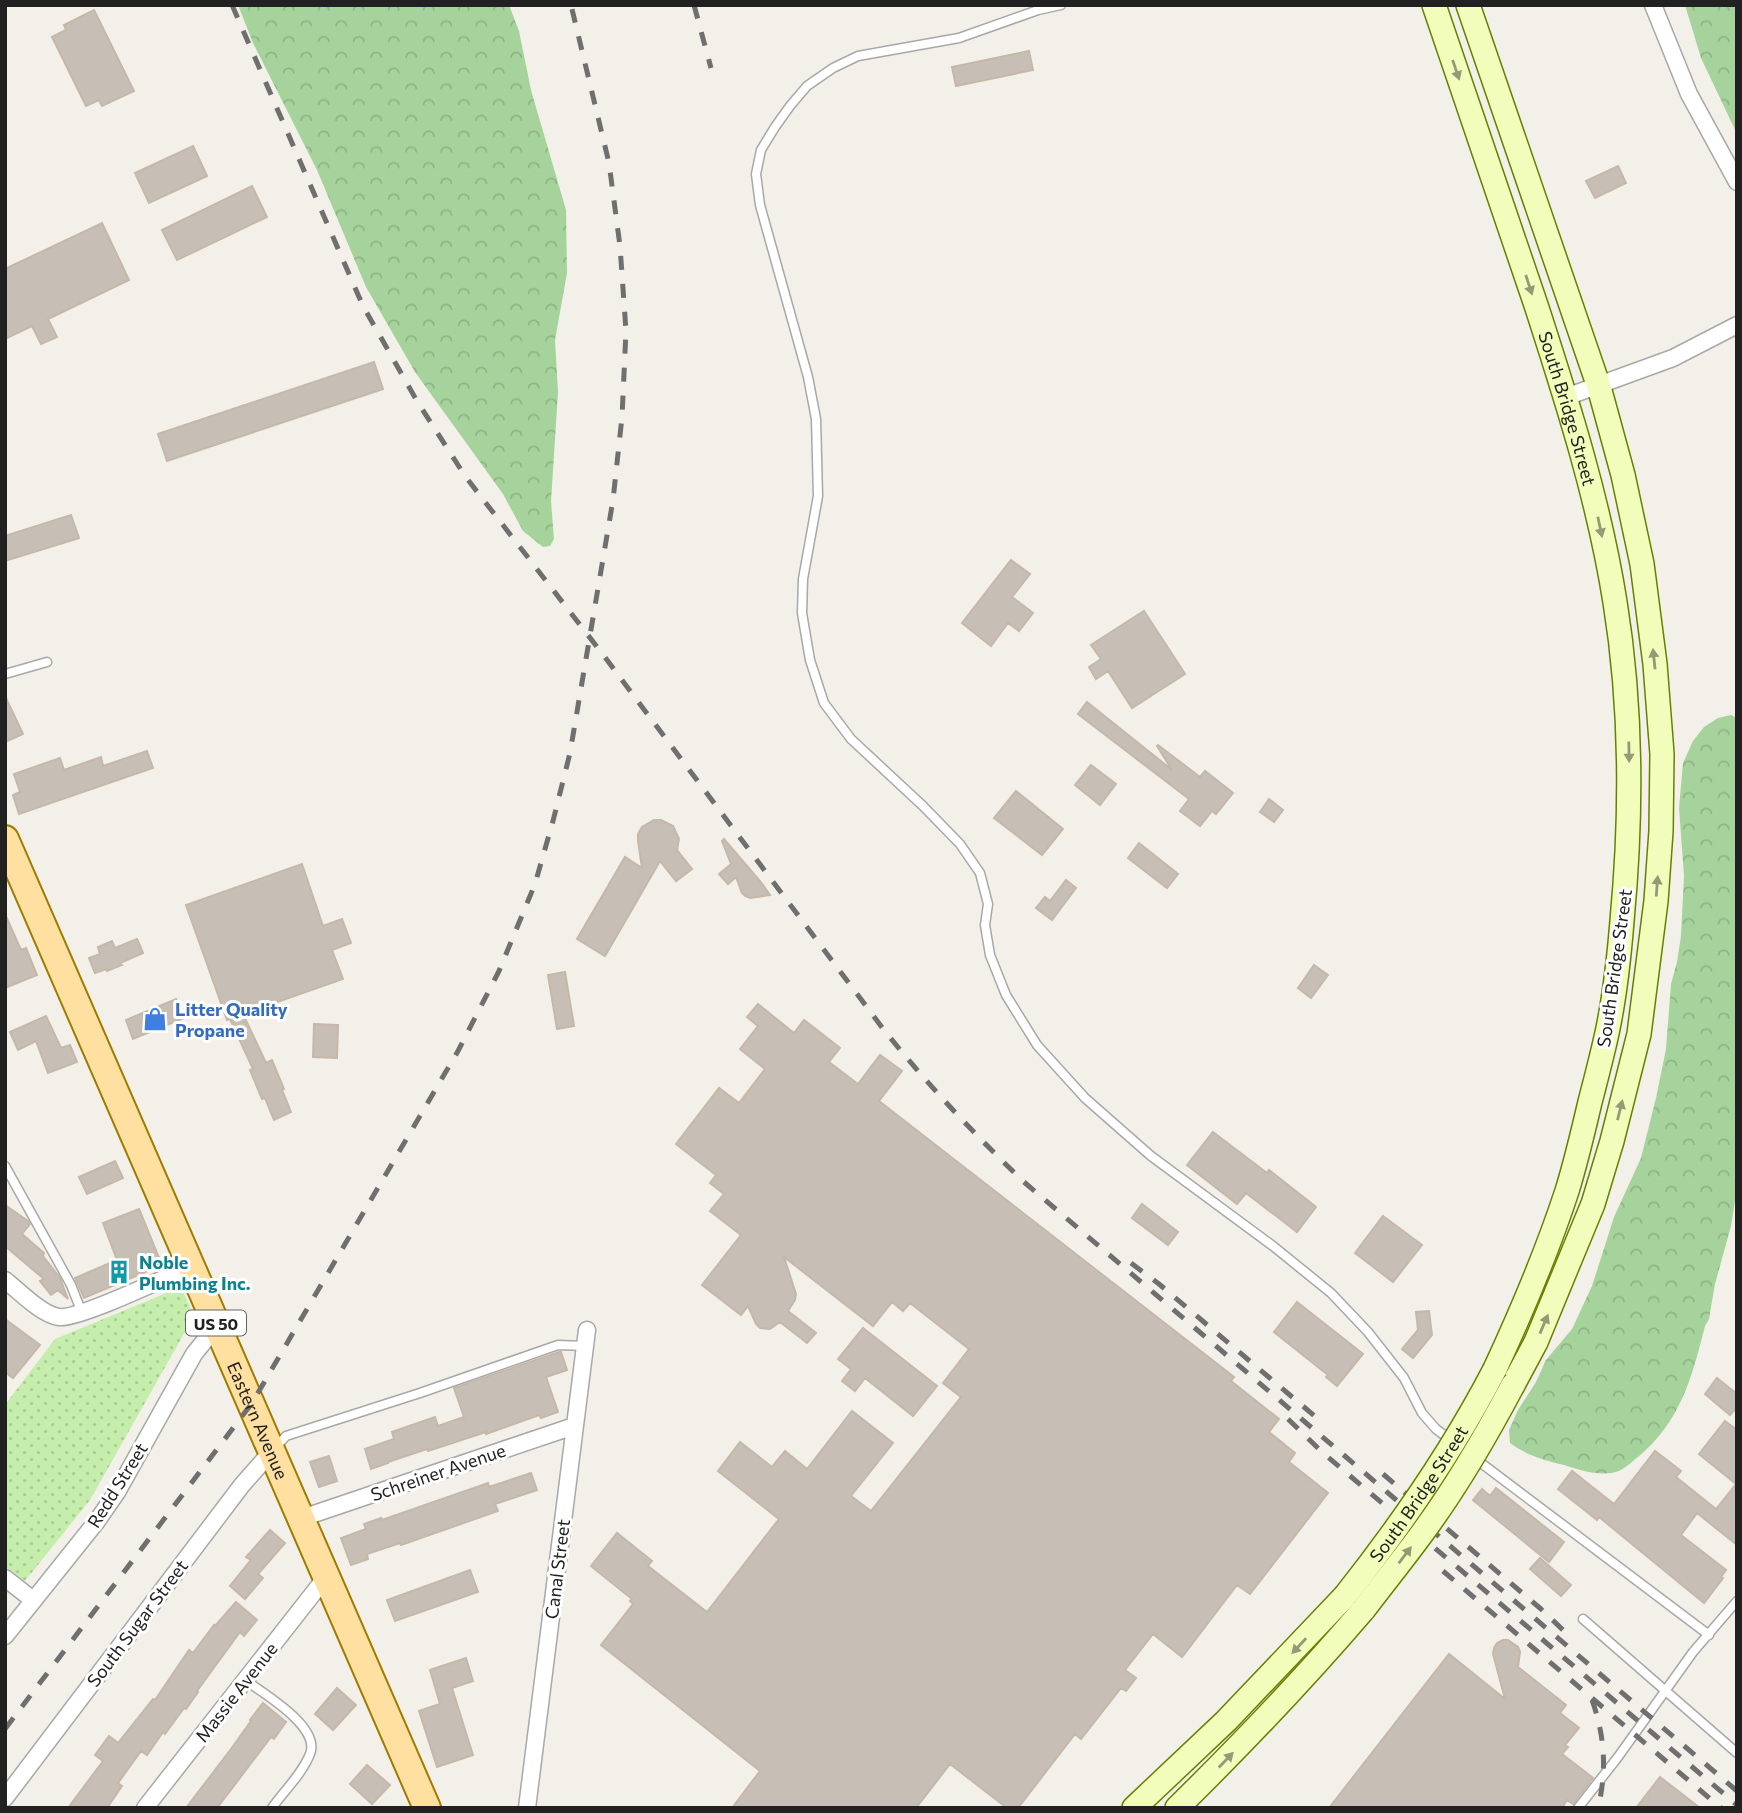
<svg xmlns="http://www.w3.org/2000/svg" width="1742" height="1813" font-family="Commissioner,sans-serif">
  <defs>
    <pattern id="grass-dots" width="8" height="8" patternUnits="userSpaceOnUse" patternTransform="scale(1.75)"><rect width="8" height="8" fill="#c5edac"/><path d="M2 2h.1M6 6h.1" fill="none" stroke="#a9cb94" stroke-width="1.8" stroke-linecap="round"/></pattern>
    <pattern id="forest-crowns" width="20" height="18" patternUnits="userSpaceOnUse" patternTransform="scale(1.75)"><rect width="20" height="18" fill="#a5d39b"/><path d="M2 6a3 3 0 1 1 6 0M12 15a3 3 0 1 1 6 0" fill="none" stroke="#8eb585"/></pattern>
  </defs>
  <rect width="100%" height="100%" fill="#f2f0e8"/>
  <path fill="url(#grass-dots)" d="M181,1287L194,1316L90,1500L25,1581L5,1566V1405L55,1339Z"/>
  <path fill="url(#forest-crowns)" d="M238,5H509L519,31L531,90L566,210L567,273L555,340L558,392L551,501L554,539L550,546L543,547L523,531L503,494L415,372L366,287L317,170L253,43Z
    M1685,5H1737V134L1701,58Z
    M1731,715L1737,718V1188L1731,1226L1715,1284L1709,1319L1705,1326C1692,1377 1681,1421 1638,1457C1630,1463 1622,1472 1611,1473C1595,1475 1579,1470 1564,1465C1544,1460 1526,1455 1510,1443L1509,1430L1518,1410L1536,1382L1546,1360L1572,1329L1592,1286L1614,1217L1641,1158L1656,1098L1666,1049L1671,984L1677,962L1681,936L1684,876L1679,808L1683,763L1693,741L1704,727L1718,718Z"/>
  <path fill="#c7bfb6" stroke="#c5b8a9" stroke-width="2" d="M94,10L134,91L102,106L99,100L86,106L52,37L66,30L64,25Z
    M1029,51L1033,70L956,86L952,67Z
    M193,146L207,176L149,203L135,173Z
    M1618,166L1626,183L1595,198L1586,181Z
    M252,186L267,217L177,260L162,230Z
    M102,223L129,280L48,319L57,337L41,344L32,326L5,339V269Z
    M374,362L383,389L167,461L158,434Z
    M71,515L79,538L5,561V536Z
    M1011,560L1030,574L1012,597L1033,613L1019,631L1008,623L991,646L962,623Z
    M1144,611L1185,674L1132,708L1108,671L1096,679L1089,667L1101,659L1091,645Z
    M5,696L23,734L5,742Z
    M1087,702L1172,770L1157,746L1158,745L1200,777L1205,771L1233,793L1216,814L1212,811L1200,826L1180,811L1189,799L1078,714Z
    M147,751L153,768L19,814L13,795L20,792L14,774L60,758L64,770L101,757L103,766Z
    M1091,765L1116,784L1100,805L1075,785Z
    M1016,791L1063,829L1042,855L994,818Z
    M1269,799L1283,810L1274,822L1260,812Z
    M654,820H661L673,826L679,839L677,850L692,869L676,881L660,861L605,956L577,939L625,857L642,868L638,841V834L642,827Z
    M724,839L760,881L770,895L750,898L745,896L742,893L736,877L728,884L719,874L731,864L722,841Z
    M1139,843L1178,874L1167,888L1128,858Z
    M302,864L323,926L342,919L351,943L332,950L343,979L243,1014L266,1063L272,1060L284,1089L282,1090L291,1112L274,1120L265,1098L262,1099L250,1070L253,1069L230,1019L227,1020L186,905Z
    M1066,880L1076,888L1052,920L1036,908L1045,897L1050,901Z
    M5,914L21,950L26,948L37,975L5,988Z
    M137,939L143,953L120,963L122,965L107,971L106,969L95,973L89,958L100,954L98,947L112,941L115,948Z
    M1314,965L1328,975L1311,998L1298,988Z
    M565,972L574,1026L557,1029L548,975Z
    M176,999L184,1018L133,1039L126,1020Z
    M758,1004L794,1033L804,1020L840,1048L829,1062L858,1084L880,1055L902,1071L879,1101L1234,1377L1231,1381L1279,1419L1269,1432L1295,1453L1289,1462L1328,1493L1250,1594L1237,1585L1182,1657L1153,1634L1125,1670L1136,1678L1126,1691L1121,1688L1081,1739L1075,1734L1018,1808H1007L950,1764L916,1808H732L760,1771L601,1645L633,1604L630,1601L632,1599L591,1566L617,1533L652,1561L648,1566L707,1612L779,1519L718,1471L740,1442L772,1467L785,1451L807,1469L852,1411L893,1443L851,1496L871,1511L961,1397L943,1383L969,1349L910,1303L903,1311L892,1302L873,1326L784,1257L796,1294L795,1300L788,1311L816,1333L807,1343L780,1322L770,1329L760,1328L756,1324L748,1306L741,1315L702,1285L741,1235L710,1211L724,1194L710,1183L716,1175L676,1144L719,1088L739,1103L765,1069L740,1049L758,1026L747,1017Z
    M46,1016L61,1048L70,1045L77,1062L48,1073L36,1041L18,1050L10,1032Z
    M314,1024L338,1025L337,1058L313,1057Z
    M1213,1132L1267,1173L1269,1170L1316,1207L1297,1232L1246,1193L1237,1204L1187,1165Z
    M115,1161L123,1178L87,1194L79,1177Z
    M1142,1204L1178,1232L1168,1245L1132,1218Z
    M5,1205L28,1221L30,1224L22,1234L44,1253L43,1256L60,1278L68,1299L58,1290L51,1295L40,1281L44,1279L5,1246Z
    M139,1209L162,1265L84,1298L75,1278L117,1260L103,1223Z
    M1383,1216L1422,1245L1393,1282L1355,1253Z
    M1297,1302L1363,1354L1337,1386L1326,1377L1328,1375L1274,1332Z
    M1429,1311L1432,1335L1413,1358L1402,1349L1418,1330L1416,1312Z
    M5,1319L40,1345L13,1378L5,1372Z
    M863,1328L937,1386L913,1416L865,1378L855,1391L842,1381L851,1369L838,1359Z
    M559,1352H561L567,1370L546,1377L558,1412L541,1418L539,1415L486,1434V1432L428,1451L427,1449L388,1462V1463L371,1469L365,1449L394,1439L392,1432L435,1417L438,1426L464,1417L454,1388Z
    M1717,1378L1737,1394V1407L1730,1415L1705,1394Z
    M1725,1421L1737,1430V1545L1697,1513L1681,1535L1726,1570L1721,1577L1723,1578L1704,1603L1599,1517L1597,1520L1558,1489L1572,1471L1614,1504L1655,1451L1681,1471L1676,1477L1716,1509L1736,1484L1699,1454Z
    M329,1456L337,1481L319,1487L310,1462Z
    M531,1473L537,1490L495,1504L498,1511L401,1545L400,1543L367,1554L368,1559L351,1565L341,1538L366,1529L364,1524L381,1518L382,1520L488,1483L489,1487Z
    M1496,1488L1564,1542L1549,1562L1473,1500L1482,1489L1490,1496Z
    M270,1530L285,1543L258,1574L263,1578L245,1599L230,1586L251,1560L246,1557Z
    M1540,1558L1571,1585L1561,1596L1530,1569Z
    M470,1570L478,1592L395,1621L387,1600Z
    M236,1602L257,1620L244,1636L240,1632L197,1691L198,1692L186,1709L184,1708L165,1734L163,1732L147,1755L141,1751L118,1783L122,1786L107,1808H68L103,1761L95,1755L109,1736L118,1743L153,1699L155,1700L189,1650L193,1653L214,1625L215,1626Z
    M1503,1640H1508L1518,1647L1520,1652L1518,1667L1566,1705L1560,1713L1579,1728L1565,1745L1568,1747L1562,1754L1593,1778L1573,1804L1567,1800L1562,1808H1329L1449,1654L1505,1699L1493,1654L1494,1648L1497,1643Z
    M466,1658L473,1681L452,1688L473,1755L437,1767L419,1711L440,1704L430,1670Z
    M337,1688L356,1705L333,1730L315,1714Z
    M263,1703L286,1722L274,1739L271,1737L217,1808H186L231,1749L251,1721L250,1720Z
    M367,1765L390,1785L372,1804L350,1784Z
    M1660,1777L1700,1808H1636Z"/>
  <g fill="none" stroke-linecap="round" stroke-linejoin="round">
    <g stroke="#a8a8a8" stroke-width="11">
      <path id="service" d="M1061,5L1038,10L959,38L858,56L833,68L807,86L790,106L775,127L761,150L756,174L760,205L808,377L816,419L818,496L803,579L802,613L810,660L824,703L851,739L923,806L960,844L980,873L988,904L985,925L990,955L1006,995L1037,1045L1085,1098L1151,1156L1273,1246L1331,1293L1368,1332L1404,1378L1422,1413L1436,1429L1709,1635
        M5,674L47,662
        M5,1166L71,1285L82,1313
        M275,1448L286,1436L420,1393L558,1345L585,1346
        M1583,1619L1737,1753
        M245,1680C263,1693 321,1727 310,1754C302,1774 284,1791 272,1808
        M1578,1808L1618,1757L1693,1652L1737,1601"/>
    </g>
    <g stroke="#a8a8a8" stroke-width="19">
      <path id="minor" d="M1653,5L1689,94L1737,182
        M1566,397L1673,358L1737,325
        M5,1280C19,1291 42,1315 59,1317C77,1320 169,1276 192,1266
        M302,1518L574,1426
        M5,1578L33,1600
        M5,1636L97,1521L117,1492L194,1354L206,1339L219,1330
        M5,1798L242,1485L272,1451
        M145,1808L326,1577
        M527,1808L587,1330"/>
    </g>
    <g stroke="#658100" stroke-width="26">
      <g id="secondary">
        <path id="s1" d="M1434,5C1468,106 1503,206 1537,308C1568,404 1599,501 1615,602C1632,707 1632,815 1622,921C1619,958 1615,996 1607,1033C1602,1056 1596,1079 1590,1102C1583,1132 1576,1162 1567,1191C1547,1252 1522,1311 1495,1369"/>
        <path d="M1468,5L1599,387L1623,475L1642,564L1655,664L1662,754L1661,831L1656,901L1639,1034L1612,1141L1593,1204L1536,1342L1513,1385"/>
        <path d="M1134,1808L1226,1721L1345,1596"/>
        <path d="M1177,1808C1242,1744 1305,1678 1364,1609"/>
      </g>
    </g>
    <g stroke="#9f7b00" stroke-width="30">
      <g id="primary">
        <path id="s2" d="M5,839L427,1808"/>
      </g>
    </g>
    <use href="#service" stroke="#fff" stroke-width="8"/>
    <use href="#minor" stroke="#fff" stroke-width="16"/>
    <use href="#secondary" stroke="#f2fdbb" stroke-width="23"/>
    <use href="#primary" stroke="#ffe0a0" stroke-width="26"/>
    <path stroke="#6f6f6f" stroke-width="5" stroke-dasharray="14 14" stroke-linecap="butt" d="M232,5L363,306L417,401L465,476L601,652L884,1030C927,1084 974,1134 1024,1182L1737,1791
      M694,5L711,68
      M1131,1263L1159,1284L1324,1424
      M1288,1419L1322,1452L1737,1805
      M1383,1474L1541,1609L1563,1630
      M1443,1571L1721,1808
      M1592,1700C1605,1736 1607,1771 1598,1808
      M5,1729L252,1403L458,1051L499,971L535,884L553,821L570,753L613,500L622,417L626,331L620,246L609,163L571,5"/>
    <g stroke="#658100" stroke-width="26" stroke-linecap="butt">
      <g id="secondary-bridge">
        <path id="s3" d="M1345,1596C1402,1524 1453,1450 1495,1369"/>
        <path d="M1364,1609C1383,1584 1404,1558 1423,1532C1457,1486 1486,1436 1513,1385"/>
      </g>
    </g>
    <use href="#secondary-bridge" stroke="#f2fdbb" stroke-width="23"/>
  </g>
  <defs><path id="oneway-solid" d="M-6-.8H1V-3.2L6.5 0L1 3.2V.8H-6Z" transform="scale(1.75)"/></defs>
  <g fill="#949a76">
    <use href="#oneway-solid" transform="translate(1456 70) rotate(71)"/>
    <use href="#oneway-solid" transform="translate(1529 285) rotate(72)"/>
    <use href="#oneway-solid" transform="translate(1600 527) rotate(78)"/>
    <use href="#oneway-solid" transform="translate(1654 659) rotate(-96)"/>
    <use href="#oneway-solid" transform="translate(1629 752) rotate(89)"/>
    <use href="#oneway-solid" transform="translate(1657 886) rotate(-86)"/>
    <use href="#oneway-solid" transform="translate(1620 1110) rotate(-76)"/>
    <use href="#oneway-solid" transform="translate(1544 1324) rotate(-67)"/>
    <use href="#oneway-solid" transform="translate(1405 1555) rotate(-53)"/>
    <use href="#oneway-solid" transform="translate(1299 1646) rotate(133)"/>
    <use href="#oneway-solid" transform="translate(1226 1760) rotate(-46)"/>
  </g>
  <defs>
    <g id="shop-bare" transform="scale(1.89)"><path d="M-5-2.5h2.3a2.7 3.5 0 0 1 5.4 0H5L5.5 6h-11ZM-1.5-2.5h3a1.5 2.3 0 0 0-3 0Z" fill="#3f7fe0" stroke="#fff" stroke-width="2.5" paint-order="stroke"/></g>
    <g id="building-bare" transform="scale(1.89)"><path d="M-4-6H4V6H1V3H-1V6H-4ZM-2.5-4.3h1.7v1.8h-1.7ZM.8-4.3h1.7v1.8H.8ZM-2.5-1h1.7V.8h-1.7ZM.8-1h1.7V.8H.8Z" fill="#0f9aa8" stroke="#fff" stroke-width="2.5" paint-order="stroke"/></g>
  </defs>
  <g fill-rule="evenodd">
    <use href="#shop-bare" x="155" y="1019"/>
    <use href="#building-bare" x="119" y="1272"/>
  </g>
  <g text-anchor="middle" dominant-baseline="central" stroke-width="6" stroke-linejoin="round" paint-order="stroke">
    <rect fill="#fff" stroke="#646464" stroke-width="2" x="186" y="1310.5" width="60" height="25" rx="5"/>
    <g font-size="16" font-weight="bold" fill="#212121">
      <text x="216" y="1323">US 50</text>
    </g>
    <g font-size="18" fill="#212121" stroke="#fff">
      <text stroke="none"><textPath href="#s1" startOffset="425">South Bridge Street</textPath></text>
      <text transform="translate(1614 968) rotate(-82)">South Bridge Street</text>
      <text stroke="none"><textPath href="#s2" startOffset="634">Eastern Avenue</textPath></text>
      <text transform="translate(438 1472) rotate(-19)">Schreiner Avenue</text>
      <text transform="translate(117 1485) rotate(-58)">Redd Street</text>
      <text stroke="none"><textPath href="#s3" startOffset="126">South Bridge Street</textPath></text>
      <text transform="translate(557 1569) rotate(-83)">Canal Street</text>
      <text transform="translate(137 1623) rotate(-53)">South Sugar Street</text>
      <text transform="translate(236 1692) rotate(-52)">Massie Avenue</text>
    </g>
    <g font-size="18" font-weight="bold" fill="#366cbe" stroke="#fff" text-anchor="start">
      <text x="175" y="1009">Litter Quality<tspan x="175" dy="21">Propane</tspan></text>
    </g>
    <g font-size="18" font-weight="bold" fill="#0d838f" stroke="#fff" text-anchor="start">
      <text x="139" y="1262">Noble<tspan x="139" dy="21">Plumbing Inc.</tspan></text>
    </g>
  </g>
  <rect width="1742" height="1813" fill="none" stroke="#212121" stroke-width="14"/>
</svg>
